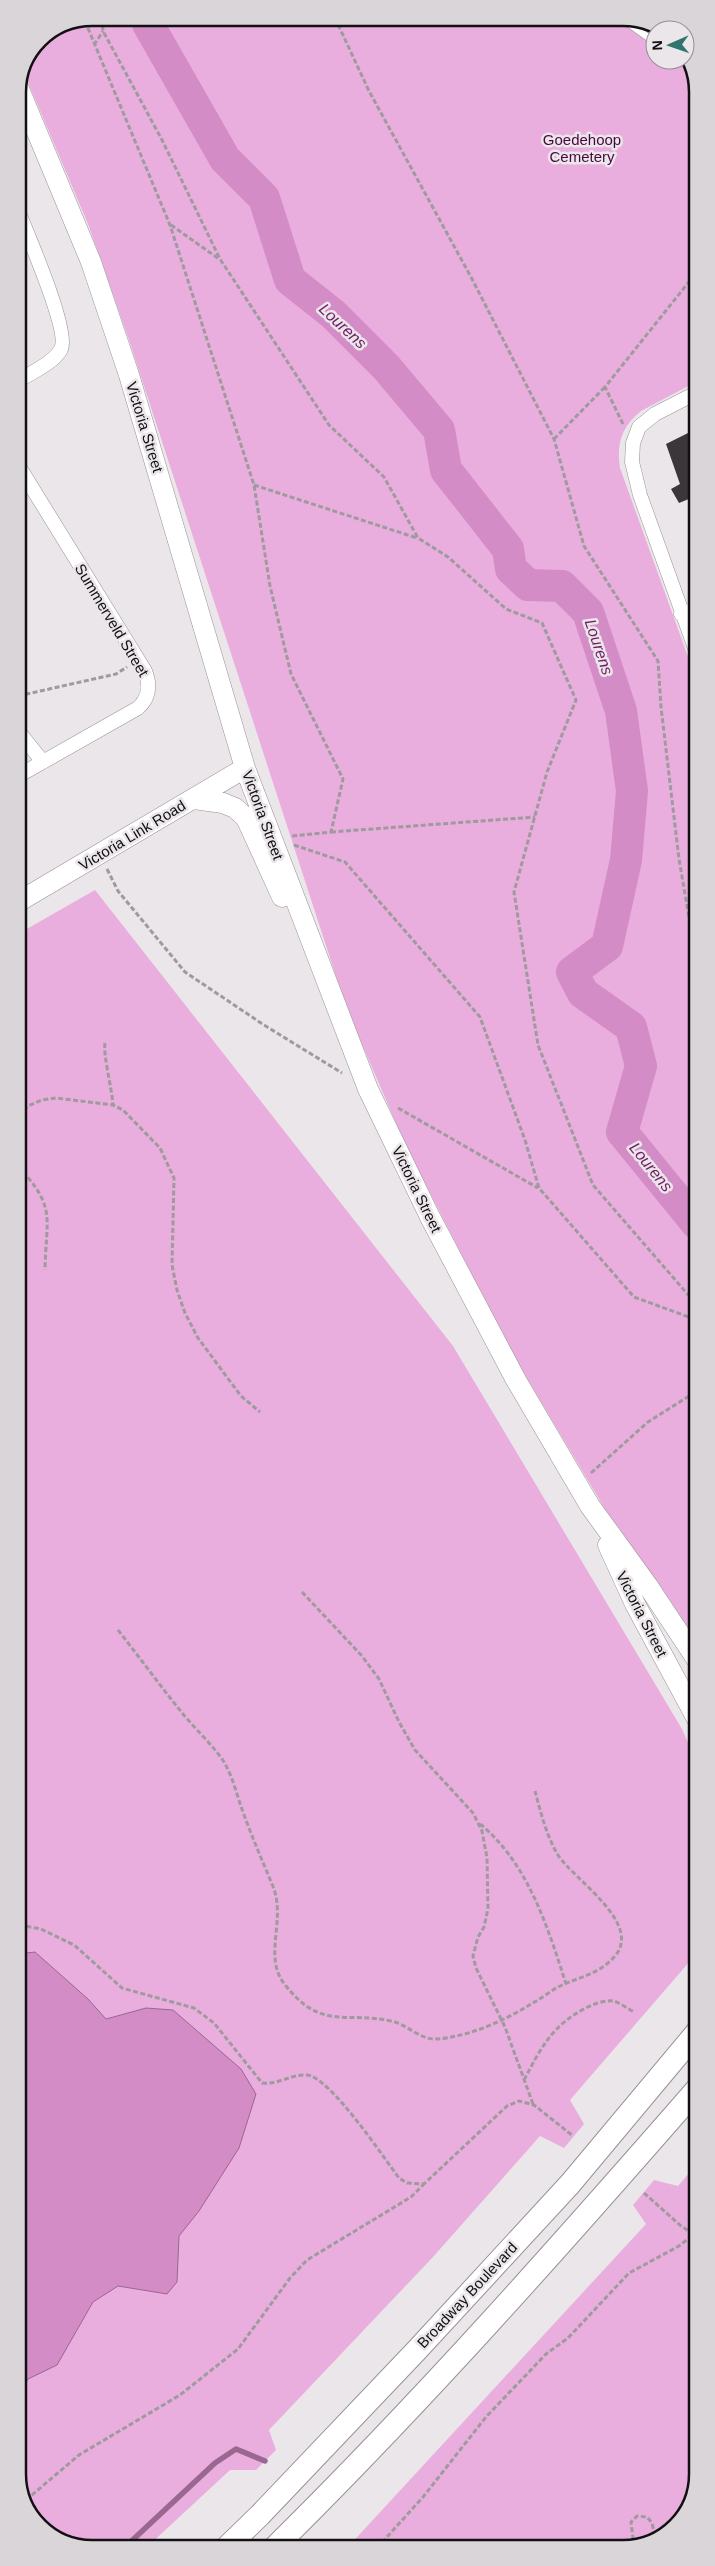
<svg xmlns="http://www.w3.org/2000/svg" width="715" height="2566" font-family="Helvetica,sans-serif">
  <rect width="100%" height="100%" fill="#ebe6ea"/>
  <path fill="#eaaede" d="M93,18H632L658,30H655V60L685,59L696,78V382L641,411C622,426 616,444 620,468L696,679L697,1646L635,1559L513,1355L405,1144L346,1007L129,340L88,224L25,75L40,39Z
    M95,890L453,1346L682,1729L697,1763V1953L570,2100L584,2124L564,2148L540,2136L433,2257L269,2430L276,2450L256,2470H230L146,2548H87L43,2530L19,2488L18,934Z
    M697,2164V2474L682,2519L637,2547L347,2548L646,2224L633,2205L654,2180L678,2186Z"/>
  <path fill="#d38cc5" stroke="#99678f" d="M35,1952L88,1999L106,2019L146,2008L173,2010L241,2069L256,2094L239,2148L199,2211L179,2236L177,2282L167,2294L118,2286L93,2302L57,2365L28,2379L19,2394V1954Z"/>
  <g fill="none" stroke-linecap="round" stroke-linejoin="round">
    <path stroke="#99678f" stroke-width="5.5" d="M124,2548L215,2463L236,2449L265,2461"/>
    <path stroke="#d38cc5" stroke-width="32" d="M147,18L148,24L225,159L264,198L290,280L333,314L386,367L439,430L446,470L508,549L511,569L528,585L562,586L588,612L621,711L632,791L626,860L607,946L572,972L583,993L631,1027L641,1066L622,1132L697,1224"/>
  </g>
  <path fill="#3a3639" d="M696,429V496L679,503L671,489L680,484L666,444Z"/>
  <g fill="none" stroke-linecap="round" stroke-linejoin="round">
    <g stroke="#979295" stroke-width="8">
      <path id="lane" d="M621,18L649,38"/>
    </g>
    <g stroke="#979295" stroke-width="15">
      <path id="street" d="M18,211C27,233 70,332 61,349C54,363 30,373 18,381
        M696,393L655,414L639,427L633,443L632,462L640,495L696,651
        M18,465L145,671C151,686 149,698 138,708L18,776
        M681,614L696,609
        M18,731L43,762"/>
    </g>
    <g stroke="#979295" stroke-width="21">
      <path id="secondary" d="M19,89L91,262L129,375L245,768L368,1089L430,1217L516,1380L590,1506L648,1586L697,1660
        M194,799L223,803L235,808L246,818L282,897
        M18,902L245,768
        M608,1545L635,1604L697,1719"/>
    </g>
    <g stroke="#979295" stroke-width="24">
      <path id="primary" d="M226,2548L260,2515L417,2350L570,2184L697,2032
        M274,2548C422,2402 560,2246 697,2089"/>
    </g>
    <path stroke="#9e9a9e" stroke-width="3" stroke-dasharray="5 2.5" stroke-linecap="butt" d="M102,18L103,31L161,138L220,259L329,425L384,477L418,538L448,557L506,609L542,623L576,700L547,772L514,892L538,1045L593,1185L697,1305
      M335,18L369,91L471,277L554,439L584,546L658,661L661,707L679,859L697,964
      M85,21L170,225L254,485L270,586L291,674L343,779L331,832L291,836
      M94,45L103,31
      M171,225L219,259
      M623,424L605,387L696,273
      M554,439L605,387
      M254,485L417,538
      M18,696L116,674L127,667
      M331,832L535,817
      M294,845L345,862L480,1017L525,1140L539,1188L634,1297L697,1320
      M107,869L118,891L185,972L264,1025L342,1073
      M105,1043C103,1056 112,1088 113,1105
      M398,1108L538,1188
      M18,1115L28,1106L42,1100L56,1098L113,1105L123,1110L160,1148L174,1178L172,1265L177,1290L185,1313L198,1338L241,1396L260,1412
      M18,1166C57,1208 46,1217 45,1270
      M591,1473L648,1422L697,1391
      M302,1592L362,1656L379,1679L399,1722L415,1750L473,1813L482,1831L487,1858L488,1909L484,1927L478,1937L473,1956L476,1968L505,2027L533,2104
      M118,1630C140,1658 161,1687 183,1714C196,1730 213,1745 224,1762C233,1777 237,1796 243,1812C252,1837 262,1860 272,1884C288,1920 261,1957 286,1986C322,2031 346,2011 391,2021C407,2024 420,2040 436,2039C468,2037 504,2021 531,2004C541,1999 550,1991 560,1986C579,1977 600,1974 615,1956C643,1923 573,1879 558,1855C546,1835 541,1813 535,1791
      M480,1824C528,1863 548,1928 566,1984
      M19,1925L41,1929L74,1945L122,1988L194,2008L214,2023L262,2083C278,2085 291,2074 307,2075C330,2077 384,2158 399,2178L407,2183L424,2184L507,2106L519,2101L534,2105L573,2136
      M524,2080C541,2048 552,2025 586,2008C593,2004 605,2000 613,2001C619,2002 628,2009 634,2012
      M644,2193L681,2226L697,2236
      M692,2233L697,2249
      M26,2500L79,2455L180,2395L238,2349L290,2278L307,2260L411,2197L424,2184
      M634,2547L631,2522L637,2516L647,2517L652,2523L655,2536
      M377,2548L423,2497L486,2417L546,2354L568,2338L629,2273L679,2246L693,2235"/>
    <use href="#lane" stroke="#fff" stroke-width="7"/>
    <use href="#street" stroke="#fff" stroke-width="14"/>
    <use href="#secondary" stroke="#fff" stroke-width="20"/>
    <use href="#primary" stroke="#fff" stroke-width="22"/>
  </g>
  <g text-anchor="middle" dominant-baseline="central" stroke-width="5" stroke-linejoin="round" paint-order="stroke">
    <g font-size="15" fill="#490841" stroke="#ebe6ea">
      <text x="582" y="139">Goedehoop<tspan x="582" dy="17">Cemetery</tspan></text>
    </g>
    <g font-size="15" fill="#121012" stroke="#ebe6ea">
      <text transform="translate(145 427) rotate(73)">Victoria Street</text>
      <text transform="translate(112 620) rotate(59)">Summerveld Street</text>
      <text transform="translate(263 815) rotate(70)">Victoria Street</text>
      <text transform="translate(132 835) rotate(-31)">Victoria Link Road</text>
      <text transform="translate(417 1189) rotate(64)">Victoria Street</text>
      <text transform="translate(642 1614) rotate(63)">Victoria Street</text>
      <text transform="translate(467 2295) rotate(-47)">Broadway Boulevard</text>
    </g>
    <g font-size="16" font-style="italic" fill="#701d65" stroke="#ebe6ea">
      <text transform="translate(343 326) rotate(43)">Lourens</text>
      <text transform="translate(599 647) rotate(71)">Lourens</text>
      <text transform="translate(651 1167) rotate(51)">Lourens</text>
    </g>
  </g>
  <path d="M0 0H715V2566H0ZM92 26H623A66 66 0 0 1 689 92V2474A66 66 0 0 1 623 2540H92A66 66 0 0 1 26 2474V92A66 66 0 0 1 92 26Z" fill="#dad5d9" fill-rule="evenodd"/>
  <path fill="none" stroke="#121012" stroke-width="2.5" d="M92 26H623A66 66 0 0 1 689 92V2474A66 66 0 0 1 623 2540H92A66 66 0 0 1 26 2474V92A66 66 0 0 1 92 26Z"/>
  <g transform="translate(670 45) rotate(268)"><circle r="24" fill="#ebe6ea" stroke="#949094"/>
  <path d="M0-4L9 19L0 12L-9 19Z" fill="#2f756d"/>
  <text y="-8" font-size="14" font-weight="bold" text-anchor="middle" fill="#121012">N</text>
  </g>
</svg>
